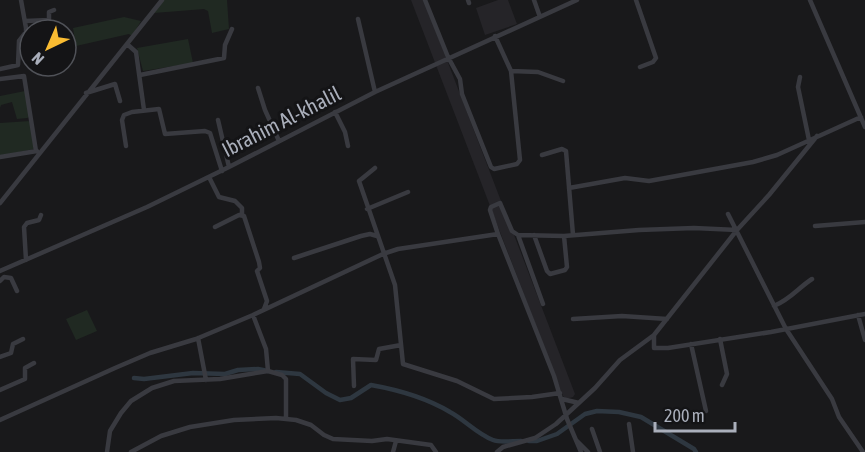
<svg xmlns="http://www.w3.org/2000/svg" width="865" height="452" font-family="'Asap Condensed',sans-serif">
  <rect width="100%" height="100%" fill="#19191b"/>
  <path fill="#252428" d="M411,0H424L575,394L573,397L566,399L563,396Z
    M498,0H508L517,24L485,35L476,8Z"/>
  <path fill="#202922" d="M164,0H227L229,29L212,33L208,11L204,9L154,13Z
    M124,17L141,21L132,36L129,34L76,46L73,28Z
    M188,39L193,63L143,71L137,48Z
    M25,91L29,117L27,118L17,119L12,102L1,105L0,108V96Z
    M30,121L34,149L0,156V123Z
    M87,310L97,331L76,340L66,319Z"/>
  <g fill="none" stroke-linecap="round" stroke-linejoin="round">
    <path stroke="#2e3740" stroke-width="4.5" d="M276,372L300,374L326,393L340,400L351,398L371,385C399,390 425,397 450,412C465,420 477,434 493,440C500,443 512,441 521,441
      M134,378L144,379L193,373L225,374L238,370L258,369L268,371
      M529,441H537L557,434L585,414L597,411L619,412L641,417L694,449L696,452"/>
    <path stroke="#393a40" stroke-width="4.5" d="M425,0L448,57L460,79L462,94L491,167L494,169L517,164L520,160L511,71L495,36
      M468,0L469,3
      M534,0L540,17
      M636,0L656,58L653,62L640,67
      M810,0L865,127
      M358,19L375,92
      M25,21L49,20V12L54,10
      M127,44L136,52L144,110
      M0,69L18,65L19,41L26,32V28L21,0
      M511,71L538,72L563,81
      M140,75L224,58L225,45L232,29
      M800,77L798,87L809,140
      M0,79L24,76L36,151
      M258,88L265,110L279,141
      M86,93L115,84L120,101
      M335,112L345,132L348,146
      M218,120L229,167
      M126,146L122,120L124,115L132,112L159,109L165,134L205,131L210,133L222,171
      M542,155L562,149L566,151L573,235
      M0,157L37,151
      M375,168L359,181L395,285L403,364L457,381L494,399L532,397L560,393
      M209,177L219,197L235,201L242,208V215
      M569,188L625,178L649,181L753,162L777,155L861,117
      M0,203L162,0
      M367,209L408,192
      M728,214L786,329L832,399L839,417L863,452
      M815,226L865,222
      M215,227L239,215L244,216L259,262L260,268L257,271L267,301L264,309
      M498,234L554,376L567,419L581,452
      M518,235L564,236L639,230L694,228L737,230
      M534,235L547,271L550,274L565,270L567,267L564,236
      M294,258L361,236L370,234L377,236
      M26,260L24,227L27,223L39,220L41,215
      M0,271L147,207L229,167L375,92L577,0
      M0,281L4,277L11,278L17,291
      M774,306C791,299 798,288 812,279
      M858,315L865,340
      M573,319L622,316L667,319
      M654,335V348H668L771,332L865,314
      M198,338L206,380
      M720,339L727,374L722,385
      M691,344L706,411
      M0,357L11,353L13,344L23,339
      M268,371L282,375L286,379V418
      M354,386L353,359L376,360L379,349L401,345
      M0,390L25,379V368L34,363
      M562,399L579,403
      M0,420L115,368L150,353L196,339L253,315L383,254L398,249L498,234L490,210L491,207L500,203L512,231L518,235L543,304
      M629,424L633,452
      M592,429L600,452
      M577,441L588,452
      M107,452L110,431L121,413L131,401L152,388L174,381L220,379L268,371L266,349L253,315
      M131,452L161,436L190,427L234,420L276,418L296,420L311,425L324,435L333,439L372,441L387,439L431,445L436,452
      M393,452L396,441
      M497,452L503,447L535,438L556,424L595,388L620,360L654,335L737,230L769,195L817,136"/>
  </g>
  <g text-anchor="middle" dominant-baseline="central" stroke-width="6" stroke-linejoin="round" paint-order="stroke">
    <g font-size="21" fill="#aaafbb" stroke="#141416">
      <text transform="translate(281 121) rotate(-27)">Ibrahim Al-khalil</text>
    </g>
  </g>
  <g transform="translate(48 48) rotate(224)"><circle r="28" fill="#141416" stroke="#505258" stroke-width="1.5"/>
  <path d="M0-4.5L10 22L0 15L-10 22Z" fill="#fabc32"/>
  <text y="-9" font-size="16" font-weight="bold" text-anchor="middle" fill="#aaafbb">N</text>
  </g>
  <path d="M655 422v9h80v-9" fill="none" stroke="#aaafbb" stroke-width="3"/>
  <text x="664" y="422" font-size="18" fill="#aaafbb" stroke="#141416" stroke-width="4.5" paint-order="stroke">200 m</text>
</svg>
